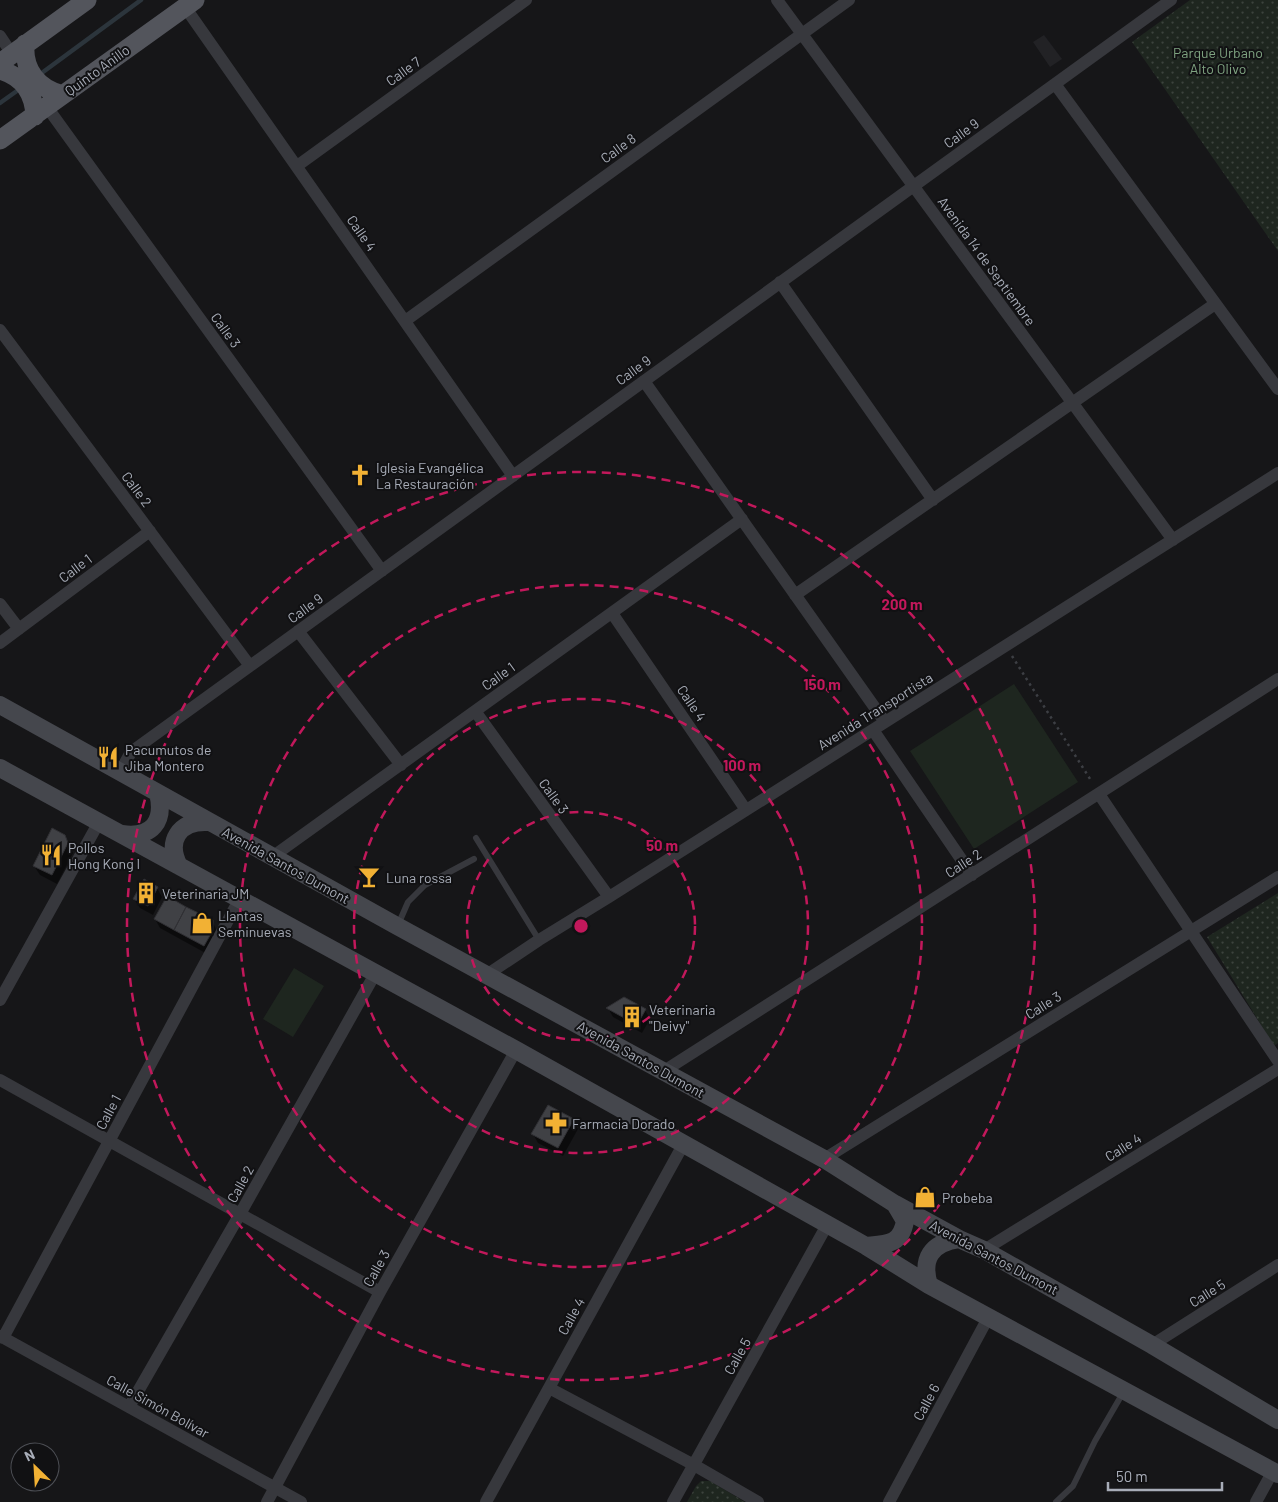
<svg xmlns="http://www.w3.org/2000/svg" width="1278" height="1502" font-family="Barlow,sans-serif">
  <defs>
    <pattern id="park-dots" width="8" height="8" patternUnits="userSpaceOnUse" patternTransform="scale(1.25)"><rect width="8" height="8" fill="#1e261f"/><path d="M2 2h.1M6 6h.1" fill="none" stroke="#3c433d" stroke-width="1.8" stroke-linecap="round"/></pattern>
  </defs>
  <rect width="100%" height="100%" fill="#161618"/>
  <path fill="#222225" d="M1044,35L1062,59L1050,67L1033,42Z"/>
  <path fill="url(#park-dots)" d="M1190,0H1278V251L1132,42Z
    M1278,893V1043L1274,1046L1207,937Z
    M701,1481H710L745,1502H687L696,1486Z"/>
  <path fill="#1e261f" d="M1014,684L1078,782L974,849L910,751Z
    M294,968L324,986L293,1037L263,1019Z"/>
  <path fill="#0007" d="M64,836L73,853L57,884L40,875L34,866Z
    M157,888L162,897L153,915L140,908L134,899Z
    M155,919L212,921L217,931L209,955L160,928Z
    M608,1008L645,1010L650,1019L642,1033L613,1017Z
    M573,1120L578,1129L563,1156L538,1143L533,1134Z"/>
  <g fill="none" stroke-linecap="round" stroke-linejoin="round">
    <path stroke="#2c353c" stroke-width="4.5" d="M39,75L141,0
      M0,103L21,88"/>
  </g>
  <path fill="#404145" stroke="#303034" d="M52,828L65,835L68,843L52,875L33,866Z
    M144,879L158,887L148,906L133,899Z
    M167,896L186,907L174,930L154,919Z
    M186,907L213,920V930L204,946L174,930Z
    M624,997L646,1009L637,1025L606,1008Z
    M548,1105L574,1119L558,1148L531,1134Z"/>
  <g fill="none" stroke-linecap="round" stroke-linejoin="round">
    <path stroke="#3d3f44" stroke-width="2.5" stroke-dasharray="2.5 4" stroke-linecap="butt" d="M1012,656L1092,782"/>
    <path stroke="#37383d" stroke-width="6" d="M476,838L539,940
      M398,925L408,902L425,885L474,859
      M1056,1502L1073,1486L1095,1441L1124,1391"/>
    <path stroke="#37383d" stroke-width="12" d="M777,0L1173,540
      M185,7L513,476
      M0,36L12,54
      M1055,84L1278,389
      M47,107L382,571
      M297,166L526,0
      M780,282L933,500
      M405,321L849,0
      M0,330L250,666
      M644,381L885,722
      M795,595L1215,304
      M0,604L19,629
      M612,613L746,810
      M298,631L401,765
      M0,643L150,531
      M475,711L609,897
      M873,730L972,875
      M120,772L131,752L1171,0
      M1099,794L1278,1061
      M272,857L742,519
      M488,974L539,940L609,897L1278,473
      M0,1000L99,822
      M664,1071L1278,679
      M0,1080L380,1292
      M824,1159L1278,877
      M984,1250L1278,1069
      M0,1336L301,1502
      M3,1338L239,900
      M1152,1345L1278,1265
      M549,1388L694,1465L758,1502
      M129,1407L240,1214L375,974
      M267,1502L380,1292L516,1050
      M486,1502L683,1145
      M673,1502L827,1225
      M889,1502L989,1316
      M1256,1502L1273,1471"/>
    <path stroke="#45474d" stroke-width="18" d="M0,705L397,926L824,1159L895,1204L959,1239L984,1250L1152,1345L1278,1420
      M0,768L516,1050L866,1246L929,1285L1278,1474
      M122,834C152,838 165,822 158,793
      M179,866C166,841 179,821 207,822
      M866,1246C887,1244 901,1245 905,1221L895,1204
      M929,1285C921,1259 931,1243 959,1239"/>
    <path stroke="#53555c" stroke-width="19" d="M25,44C23,70 38,89 63,95
      M0,63L87,0
      M0,70C22,76 34,93 35,116
      M0,140L195,0"/>
  </g>
  <g fill="none" stroke="#c2185b" stroke-width="2.5" stroke-dasharray="9 6">
    <circle cx="581" cy="926" r="114"/>
    <circle cx="581" cy="926" r="227"/>
    <circle cx="581" cy="926" r="341"/>
    <circle cx="581" cy="926" r="454"/>
  </g>
  <defs>
    <g id="church-bare" transform="scale(1.725)"><path d="M-1.2-6h2.4v3.5h3.3v2.4h-3.3V6h-2.4V-.1h-3.3v-2.4h3.3Z" fill="#f2b134" stroke="#111113" stroke-width="2.5" paint-order="stroke"/></g>
    <g id="restaurant-bare" transform="scale(1.725)"><path d="M-5-6h1v4h1v-4h1v4h1v-4h1v5L-1.5 .5V6h-2V.5L-5-1ZM5-6V6H3V1.5H1.5Q1.5-4 5-6Z" fill="#f2b134" stroke="#111113" stroke-width="2.5" paint-order="stroke"/></g>
    <g id="bar-bare" transform="scale(1.725)"><path d="M-6-5H6L.8 .8V4.5H3.5V6h-7V4.5H-.8V.8Z" fill="#f2b134" stroke="#111113" stroke-width="2.5" paint-order="stroke"/></g>
    <g id="building-bare" transform="scale(1.725)"><path d="M-4-6H4V6H1V3H-1V6H-4ZM-2.5-4.3h1.7v1.8h-1.7ZM.8-4.3h1.7v1.8H.8ZM-2.5-1h1.7V.8h-1.7ZM.8-1h1.7V.8H.8Z" fill="#f2b134" stroke="#111113" stroke-width="2.5" paint-order="stroke"/></g>
    <g id="shop-bare" transform="scale(1.725)"><path d="M-5-2.5h2.3a2.7 3.5 0 0 1 5.4 0H5L5.5 6h-11ZM-1.5-2.5h3a1.5 2.3 0 0 0-3 0Z" fill="#f2b134" stroke="#111113" stroke-width="2.5" paint-order="stroke"/></g>
    <g id="pharmacy-bare" transform="scale(1.725)"><path d="M-2-6h4v4h4v4h-4v4h-4v-4h-4v-4h4Z" fill="#f2b134" stroke="#111113" stroke-width="2.5" paint-order="stroke"/></g>
  </defs>
  <g fill-rule="evenodd">
    <use href="#church-bare" x="360" y="475"/>
    <use href="#restaurant-bare" x="108" y="757"/>
    <use href="#restaurant-bare" x="51" y="855"/>
    <use href="#bar-bare" x="369" y="877"/>
    <use href="#building-bare" x="146" y="893"/>
    <use href="#shop-bare" x="202" y="923"/>
    <use href="#building-bare" x="632" y="1017"/>
    <use href="#pharmacy-bare" x="556" y="1123"/>
    <use href="#shop-bare" x="925" y="1197"/>
  </g>
  <g text-anchor="middle" dominant-baseline="central" stroke-width="4" stroke-linejoin="round" paint-order="stroke">
    <g font-size="14" fill="#7fa381" stroke="#111113">
      <text x="1218" y="52">Parque Urbano<tspan x="1218" dy="16">Alto Olivo</tspan></text>
    </g>
    <g font-size="14" fill="#a8adb8" stroke="#111113">
      <text transform="translate(97 70) rotate(-36)">Quinto Anillo</text>
      <text transform="translate(403 71) rotate(-36)">Calle 7</text>
      <text transform="translate(961 133) rotate(-36)">Calle 9</text>
      <text transform="translate(618 148) rotate(-36)">Calle 8</text>
      <text transform="translate(362 233) rotate(55)">Calle 4</text>
      <text transform="translate(987 261) rotate(54)">Avenida 14 de Septiembre</text>
      <text transform="translate(226 330) rotate(54)">Calle 3</text>
      <text transform="translate(633 370) rotate(-36)">Calle 9</text>
      <text transform="translate(137 489) rotate(53)">Calle 2</text>
      <text transform="translate(75 568) rotate(-37)">Calle 1</text>
      <text transform="translate(305 608) rotate(-36)">Calle 9</text>
      <text transform="translate(498 676) rotate(-36)">Calle 1</text>
      <text transform="translate(692 703) rotate(56)">Calle 4</text>
      <text transform="translate(875 711) rotate(-32)">Avenida Transportista</text>
      <text transform="translate(554 796) rotate(54)">Calle 3</text>
      <text transform="translate(963 863) rotate(-33)">Calle 2</text>
      <text transform="translate(286 865) rotate(29)">Avenida Santos Dumont</text>
      <text transform="translate(1043 1005) rotate(-32)">Calle 3</text>
      <text transform="translate(641 1059) rotate(29)">Avenida Santos Dumont</text>
      <text transform="translate(108 1112) rotate(-62)">Calle 1</text>
      <text transform="translate(1123 1147) rotate(-32)">Calle 4</text>
      <text transform="translate(240 1184) rotate(-61)">Calle 2</text>
      <text transform="translate(994 1257) rotate(28)">Avenida Santos Dumont</text>
      <text transform="translate(376 1268) rotate(-61)">Calle 3</text>
      <text transform="translate(1207 1293) rotate(-32)">Calle 5</text>
      <text transform="translate(571 1316) rotate(-61)">Calle 4</text>
      <text transform="translate(737 1356) rotate(-61)">Calle 5</text>
      <text transform="translate(926 1402) rotate(-62)">Calle 6</text>
      <text transform="translate(158 1406) rotate(29)">Calle Simón Bolívar</text>
    </g>
    <g font-size="14" fill="#a8adb8" stroke="#111113" text-anchor="start">
      <text x="376" y="467">Iglesia Evangélica<tspan x="376" dy="16">La Restauración</tspan></text>
      <text x="125" y="749">Pacumutos de<tspan x="125" dy="16">Jiba Montero</tspan></text>
      <text x="68" y="847">Pollos<tspan x="68" dy="16">Hong Kong I</tspan></text>
      <text x="386" y="877">Luna rossa</text>
      <text x="162" y="893">Veterinaria JM</text>
      <text x="218" y="915">Llantas<tspan x="218" dy="16">Seminuevas</tspan></text>
      <text x="649" y="1009">Veterinaria<tspan x="649" dy="16">"Deivy"</tspan></text>
      <text x="572" y="1123">Farmacia Dorado</text>
      <text x="942" y="1197">Probeba</text>
    </g>
  </g>
  <circle cx="581" cy="926" r="8" fill="#c2185b" stroke="#111113" stroke-width="2.5"/>
  <g font-size="15" text-anchor="middle" font-weight="bold" fill="#c2185b" stroke="#111113" stroke-width="4" stroke-linejoin="round" paint-order="stroke">
    <text x="902" y="610">200 m</text>
    <text x="822" y="690">150 m</text>
    <text x="742" y="771">100 m</text>
    <text x="662" y="851">50 m</text>
  </g>
  <g transform="translate(35 1467) rotate(335)"><circle r="24" fill="#111113" stroke="#4d4f55"/>
  <path d="M0-4L9 19L0 12L-9 19Z" fill="#f2b134"/>
  <text y="-8" font-size="14" font-weight="bold" text-anchor="middle" fill="#a8adb8">N</text>
  </g>
  <path d="M1108 1482v8h114v-8" fill="none" stroke="#a8adb8" stroke-width="2.5"/>
  <text x="1116" y="1482" font-size="15" fill="#a8adb8" stroke="#111113" stroke-width="4" paint-order="stroke">50 m</text>
</svg>
